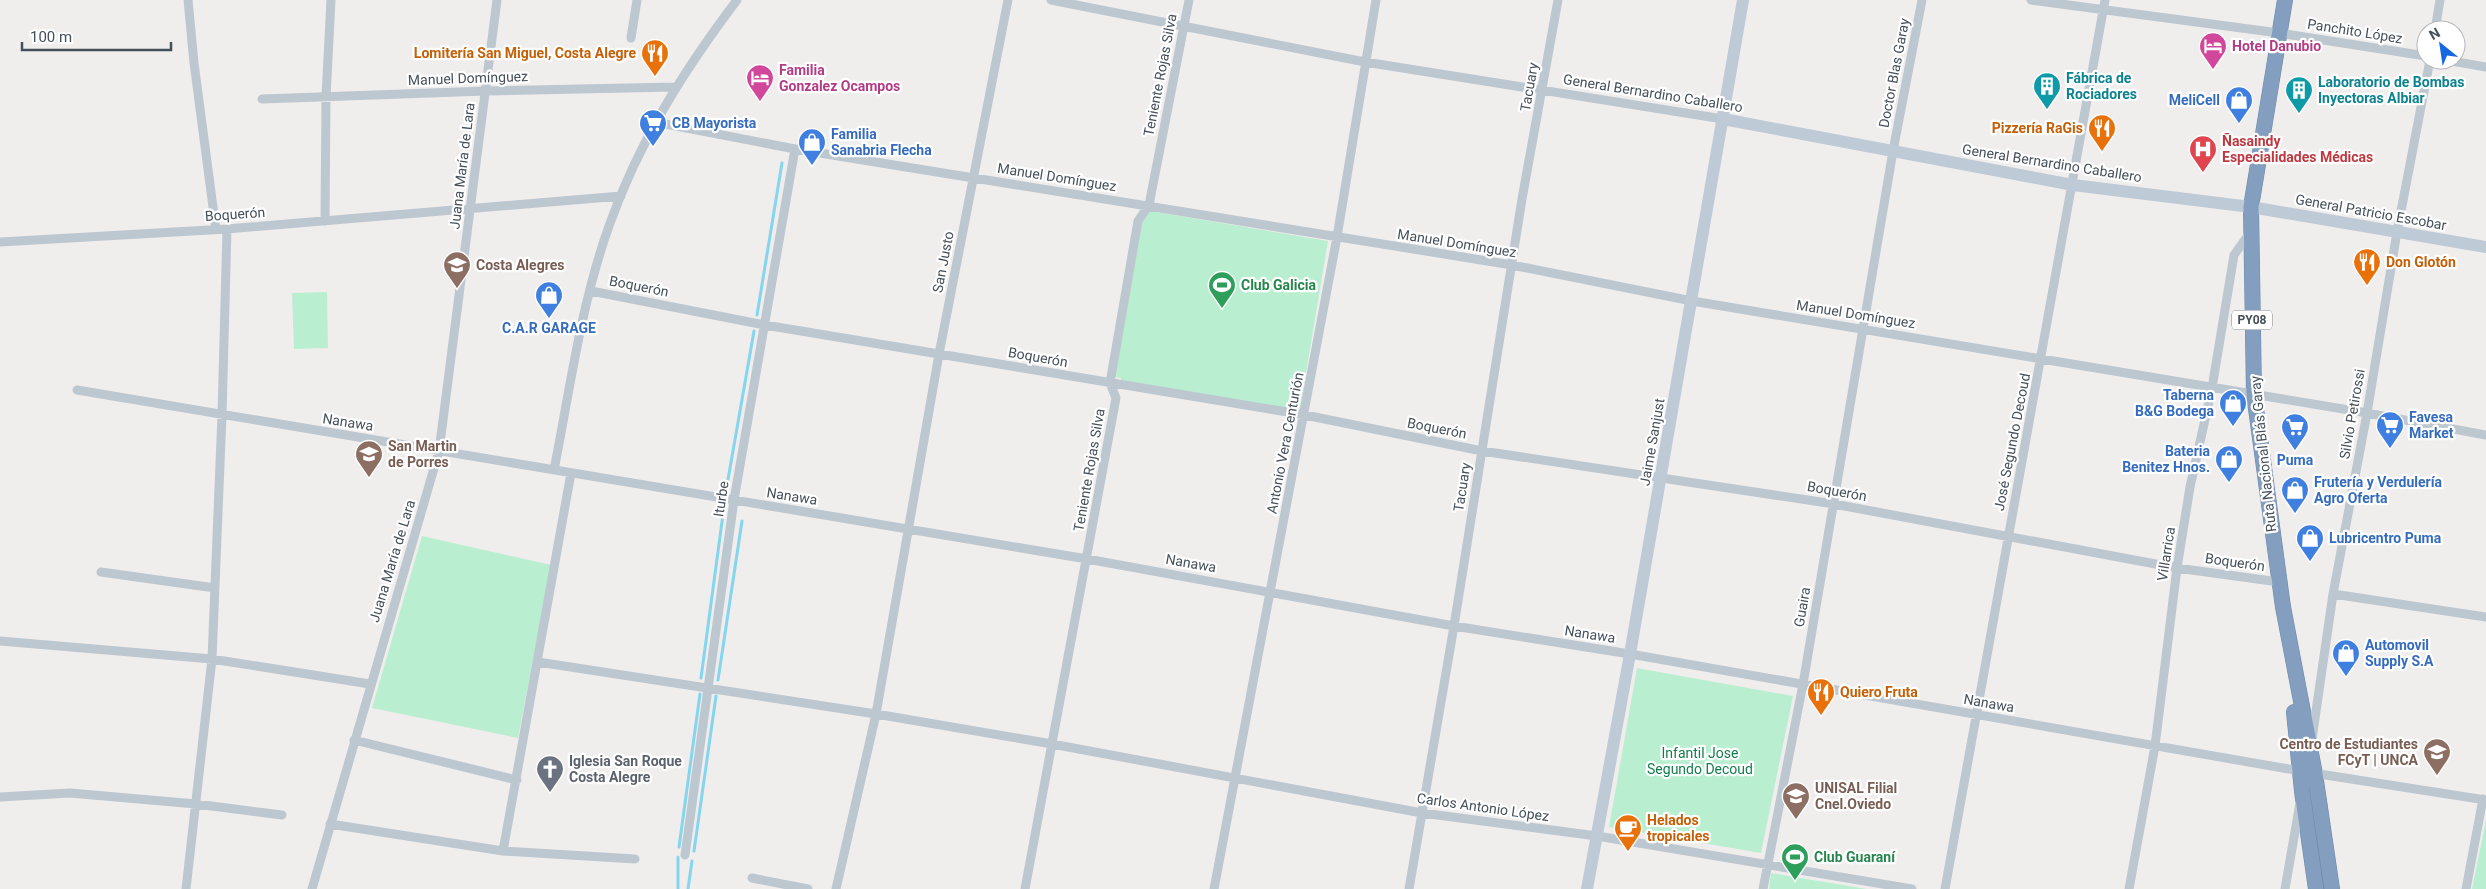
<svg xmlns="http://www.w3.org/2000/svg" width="2486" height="889" font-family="Roboto,sans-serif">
  <rect width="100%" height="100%" fill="#f0eded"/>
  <path fill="#b9efd0" d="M1150,211L1328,241L1300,409L1294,410L1121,380V378L1115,377L1142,223Z
    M327,292L328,348L294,349L292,293Z
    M422,536L551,565L518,738L372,708Z
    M1637,668L1793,696L1761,853L1609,827Z
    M2486,820V889H2472Z
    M1771,873L1867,889H1769Z"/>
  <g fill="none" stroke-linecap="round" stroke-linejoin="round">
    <path stroke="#85d5ee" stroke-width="3" d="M757,315L782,163
      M726,491L754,331
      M701,678L724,507
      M718,680L742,521
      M679,847L700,694
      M694,851L716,696
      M678,889V857
      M688,889L692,861"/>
    <g stroke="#6e89a9" stroke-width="16">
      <path id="highway" d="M2285,0L2251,207L2254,394L2283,607L2315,774L2332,889
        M2294,712L2302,791L2316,889"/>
    </g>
    <path stroke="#bdc7d0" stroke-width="9" d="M188,0L194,63L216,230
      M1051,0L1365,62L1723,119
      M2031,0L2279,33L2426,56
      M2435,30L2440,0
      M631,38L637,0
      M2446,60L2486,67
      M262,99L486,91L675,87
      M655,122L795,149L1512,265L1692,301L2367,413L2486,435
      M325,221L326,97L331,0
      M0,242L227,229L621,196
      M591,291L765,325L1305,415L1482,451L1834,504L2177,568L2279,582
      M77,390L1087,559L1454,626L1630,654L2300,771L2486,800
      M554,470C570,389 581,304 609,226C638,143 684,70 737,0
      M101,572L215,588
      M2333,594L2486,617
      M0,641L212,659L370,684
      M538,662L876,714L1052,744L1422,813L1597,836L1912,889
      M2312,739L2333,594L2367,413L2397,232L2430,60
      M354,740L517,780
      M0,797L70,793L196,804L282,815
      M330,824L503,851L635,859
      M503,851L571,473
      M685,855L734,500L795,149
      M752,878L808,889
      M186,889L212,659L222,415L227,229
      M312,889L439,451L497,0
      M836,889L876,714L939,354L1008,0
      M1025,889L1116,398L1110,383L1138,221L1149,205L1189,0
      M1214,889L1337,237L1376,0
      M1409,889L1454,626L1522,199L1558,0
      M1763,889L1803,684L1893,151L1922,0
      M1945,889L2105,0
      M2129,889L2155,746L2177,568L2190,487L2212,388L2234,255L2251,231
      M2285,889L2300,803
      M2466,889L2483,799"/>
    <path stroke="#bfcad7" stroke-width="12" d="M1723,119L2073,185L2251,207L2486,247
      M1587,889L1630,654L1743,0"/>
    <use href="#highway" stroke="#839ebe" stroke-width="15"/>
  </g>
  <defs>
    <g id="hotel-pin" transform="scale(1.4375)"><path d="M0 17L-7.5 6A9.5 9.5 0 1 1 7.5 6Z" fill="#d1479c" stroke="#fff"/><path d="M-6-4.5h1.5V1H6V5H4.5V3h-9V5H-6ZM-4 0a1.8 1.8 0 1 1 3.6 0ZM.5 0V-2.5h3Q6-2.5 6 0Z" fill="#fff"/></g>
    <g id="restaurant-pin" transform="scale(1.4375)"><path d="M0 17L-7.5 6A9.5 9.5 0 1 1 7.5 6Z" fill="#e8710a" stroke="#fff"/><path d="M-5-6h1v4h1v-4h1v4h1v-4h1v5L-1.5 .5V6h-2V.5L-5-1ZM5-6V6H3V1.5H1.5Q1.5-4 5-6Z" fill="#fff"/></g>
    <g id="building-pin" transform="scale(1.4375)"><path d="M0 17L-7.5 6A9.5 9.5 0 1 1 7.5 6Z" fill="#0f9aa8" stroke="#fff"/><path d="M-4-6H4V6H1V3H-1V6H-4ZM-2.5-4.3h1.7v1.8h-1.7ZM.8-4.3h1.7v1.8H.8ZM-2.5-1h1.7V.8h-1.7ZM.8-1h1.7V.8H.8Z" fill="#fff"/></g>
    <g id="shop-pin" transform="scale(1.4375)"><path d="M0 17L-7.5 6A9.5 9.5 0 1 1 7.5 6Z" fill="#3f7fe0" stroke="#fff"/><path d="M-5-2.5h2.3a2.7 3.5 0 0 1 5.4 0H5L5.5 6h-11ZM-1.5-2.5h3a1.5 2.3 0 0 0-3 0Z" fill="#fff"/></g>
    <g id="supermarket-pin" transform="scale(1.4375)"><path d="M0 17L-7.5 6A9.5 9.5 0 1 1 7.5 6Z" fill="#3f7fe0" stroke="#fff"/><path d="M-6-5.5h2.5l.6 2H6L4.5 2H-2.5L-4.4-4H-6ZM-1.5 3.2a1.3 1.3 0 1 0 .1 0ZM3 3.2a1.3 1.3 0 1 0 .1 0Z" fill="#fff"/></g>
    <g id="hospital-pin" transform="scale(1.4375)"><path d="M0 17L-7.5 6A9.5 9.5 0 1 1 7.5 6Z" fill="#e0444e" stroke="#fff"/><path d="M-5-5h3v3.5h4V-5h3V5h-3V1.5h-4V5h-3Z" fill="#fff"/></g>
    <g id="school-pin" transform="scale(1.4375)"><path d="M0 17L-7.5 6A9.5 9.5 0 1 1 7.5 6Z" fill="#8d6e63" stroke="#fff"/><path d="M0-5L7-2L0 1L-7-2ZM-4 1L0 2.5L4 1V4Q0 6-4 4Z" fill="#fff"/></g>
    <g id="stadium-pin" transform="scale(1.4375)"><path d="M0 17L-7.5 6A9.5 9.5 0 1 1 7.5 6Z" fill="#2e9e5b" stroke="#fff"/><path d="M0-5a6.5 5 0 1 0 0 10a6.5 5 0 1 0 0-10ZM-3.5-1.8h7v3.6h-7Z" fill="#fff"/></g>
    <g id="university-pin" transform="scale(1.4375)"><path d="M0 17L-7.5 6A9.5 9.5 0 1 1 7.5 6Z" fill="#8d6e63" stroke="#fff"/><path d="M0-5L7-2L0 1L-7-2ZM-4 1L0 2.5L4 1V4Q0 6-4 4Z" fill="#fff"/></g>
    <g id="church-pin" transform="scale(1.4375)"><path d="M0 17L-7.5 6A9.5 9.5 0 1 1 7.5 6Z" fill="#6b7280" stroke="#fff"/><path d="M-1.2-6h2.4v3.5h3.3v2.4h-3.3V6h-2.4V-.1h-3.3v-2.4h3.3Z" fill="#fff"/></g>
    <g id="cafe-pin" transform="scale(1.4375)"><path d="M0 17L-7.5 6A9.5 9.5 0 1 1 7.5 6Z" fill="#e8710a" stroke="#fff"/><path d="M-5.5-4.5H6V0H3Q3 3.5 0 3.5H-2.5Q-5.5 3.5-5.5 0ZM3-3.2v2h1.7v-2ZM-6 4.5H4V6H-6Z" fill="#fff"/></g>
  </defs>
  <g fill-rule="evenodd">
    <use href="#hotel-pin" x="2213" y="46"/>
    <use href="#restaurant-pin" x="655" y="53"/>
    <use href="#hotel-pin" x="760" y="78"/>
    <use href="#building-pin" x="2047" y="86"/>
    <use href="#building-pin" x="2299" y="90"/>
    <use href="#shop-pin" x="2239" y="100"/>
    <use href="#supermarket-pin" x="653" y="123"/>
    <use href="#restaurant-pin" x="2102" y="128"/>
    <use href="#shop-pin" x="812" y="142"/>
    <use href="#hospital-pin" x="2203" y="149"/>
    <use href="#restaurant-pin" x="2367" y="262"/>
    <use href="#school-pin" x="457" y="265"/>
    <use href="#stadium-pin" x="1222" y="285"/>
    <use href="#shop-pin" x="549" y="295"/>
    <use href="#shop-pin" x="2233" y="403"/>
    <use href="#supermarket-pin" x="2390" y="425"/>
    <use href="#supermarket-pin" x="2295" y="427"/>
    <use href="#school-pin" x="369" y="454"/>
    <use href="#shop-pin" x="2229" y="459"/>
    <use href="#shop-pin" x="2295" y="490"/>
    <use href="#shop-pin" x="2310" y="538"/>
    <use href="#shop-pin" x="2346" y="653"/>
    <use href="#restaurant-pin" x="1821" y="692"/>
    <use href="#university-pin" x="2437" y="752"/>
    <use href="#church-pin" x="550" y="769"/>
    <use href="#university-pin" x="1796" y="796"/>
    <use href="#cafe-pin" x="1628" y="828"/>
    <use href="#stadium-pin" x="1795" y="857"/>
  </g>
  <g text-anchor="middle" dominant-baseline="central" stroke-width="4.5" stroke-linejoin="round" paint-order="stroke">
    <rect fill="#fff" stroke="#7d848c" stroke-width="1" x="2232" y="310.5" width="40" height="19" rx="4"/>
    <g font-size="12" font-weight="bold" fill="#45505b">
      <text x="2252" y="320">PY08</text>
    </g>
    <g font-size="14" fill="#45505b" stroke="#fff">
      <text transform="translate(2355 31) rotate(9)">Panchito López</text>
      <text transform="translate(1894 73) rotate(-79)">Doctor Blas Garay</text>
      <text transform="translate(1160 75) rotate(-79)">Teniente Rojas Silva</text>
      <text transform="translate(468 78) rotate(-2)">Manuel Domínguez</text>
      <text transform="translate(1529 87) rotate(-80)">Tacuary</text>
      <text transform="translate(1653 93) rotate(9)">General Bernardino Caballero</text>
      <text transform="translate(2052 163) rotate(9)">General Bernardino Caballero</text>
      <text transform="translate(462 166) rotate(-83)">Juana María de Lara</text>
      <text transform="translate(1057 177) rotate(9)">Manuel Domínguez</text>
      <text transform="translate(2371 212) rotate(10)">General Patricio Escobar</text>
      <text transform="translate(235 214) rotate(-4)">Boquerón</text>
      <text transform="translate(1457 243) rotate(9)">Manuel Domínguez</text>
      <text transform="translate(943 262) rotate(-79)">San Justo</text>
      <text transform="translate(639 286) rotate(11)">Boquerón</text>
      <text transform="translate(1856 314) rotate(9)">Manuel Domínguez</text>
      <text transform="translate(1038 357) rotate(10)">Boquerón</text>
      <text transform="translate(2352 414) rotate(-80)">Silvio Petirossi</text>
      <text transform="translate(348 422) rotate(9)">Nanawa</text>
      <text transform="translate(1437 428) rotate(11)">Boquerón</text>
      <text transform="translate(1652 442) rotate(-80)">Jaime Sanjust</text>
      <text transform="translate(2012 442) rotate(-79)">José Segundo Decoud</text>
      <text transform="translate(1285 443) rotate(-79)">Antonio Vera Centurión</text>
      <text transform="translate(2263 454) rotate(-96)">Ruta Nacional Blás Garay</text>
      <text transform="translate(1089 470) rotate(-80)">Teniente Rojas Silva</text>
      <text transform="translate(1462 487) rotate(-81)">Tacuary</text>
      <text transform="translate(1837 491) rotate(10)">Boquerón</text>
      <text transform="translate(792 496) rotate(9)">Nanawa</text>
      <text transform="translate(721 499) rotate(-81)">Iturbe</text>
      <text transform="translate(2166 554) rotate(-81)">Villarrica</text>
      <text transform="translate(392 561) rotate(-73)">Juana María de Lara</text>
      <text transform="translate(2235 562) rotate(8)">Boquerón</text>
      <text transform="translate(1191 563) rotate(10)">Nanawa</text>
      <text transform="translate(1802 607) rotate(-80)">Guaira</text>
      <text transform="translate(1590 634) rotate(9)">Nanawa</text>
      <text transform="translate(1989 703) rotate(10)">Nanawa</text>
      <text transform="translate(1483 807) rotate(8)">Carlos Antonio López</text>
    </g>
    <g font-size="14" font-weight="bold" fill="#b23c85" stroke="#fff" text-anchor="start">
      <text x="2232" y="46">Hotel Danubio</text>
      <text x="779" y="70">Familia<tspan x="779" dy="16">Gonzalez Ocampos</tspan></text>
    </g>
    <g font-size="14" font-weight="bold" fill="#c56008" stroke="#fff" text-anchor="start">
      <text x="636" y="53" text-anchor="end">Lomitería San Miguel, Costa Alegre</text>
      <text x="2083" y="128" text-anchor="end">Pizzería RaGis</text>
      <text x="2386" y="262">Don Glotón</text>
      <text x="1840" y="692">Quiero Fruta</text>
      <text x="1647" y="820">Helados<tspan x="1647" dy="16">tropicales</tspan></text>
    </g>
    <g font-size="14" font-weight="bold" fill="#0d838f" stroke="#fff" text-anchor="start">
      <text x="2066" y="78">Fábrica de<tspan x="2066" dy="16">Rociadores</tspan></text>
      <text x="2318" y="82">Laboratorio de Bombas<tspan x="2318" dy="16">Inyectoras Albiar</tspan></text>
    </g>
    <g font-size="14" font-weight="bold" fill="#366cbe" stroke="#fff" text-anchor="start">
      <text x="2220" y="100" text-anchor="end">MeliCell</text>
      <text x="672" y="123">CB Mayorista</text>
      <text x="831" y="134">Familia<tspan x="831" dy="16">Sanabria Flecha</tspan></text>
      <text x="549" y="328" text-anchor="middle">C.A.R GARAGE</text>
      <text x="2214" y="395" text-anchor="end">Taberna<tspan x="2214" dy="16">B&amp;G Bodega</tspan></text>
      <text x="2409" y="417">Favesa<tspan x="2409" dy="16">Market</tspan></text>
      <text x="2210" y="451" text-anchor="end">Bateria<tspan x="2210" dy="16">Benitez Hnos.</tspan></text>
      <text x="2295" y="460" text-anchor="middle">Puma</text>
      <text x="2314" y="482">Frutería y Verdulería<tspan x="2314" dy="16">Agro Oferta</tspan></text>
      <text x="2329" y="538">Lubricentro Puma</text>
      <text x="2365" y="645">Automovil<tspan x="2365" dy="16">Supply S.A</tspan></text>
    </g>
    <g font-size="14" font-weight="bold" fill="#be3a42" stroke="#fff" text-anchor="start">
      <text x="2222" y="141">Ñasaindy<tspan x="2222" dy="16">Especialidades Médicas</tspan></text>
    </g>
    <g font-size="14" font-weight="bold" fill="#785e54" stroke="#fff" text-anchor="start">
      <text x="476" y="265">Costa Alegres</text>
      <text x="388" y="446">San Martin<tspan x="388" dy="16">de Porres</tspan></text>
      <text x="2418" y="744" text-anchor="end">Centro de Estudiantes<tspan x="2418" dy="16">FCyT | UNCA</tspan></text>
      <text x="1815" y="788">UNISAL Filial<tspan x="1815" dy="16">Cnel.Oviedo</tspan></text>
    </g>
    <g font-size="14" font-weight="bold" fill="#27864d" stroke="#fff" text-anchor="start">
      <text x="1241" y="285">Club Galicia</text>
      <text x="1814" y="857">Club Guaraní</text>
    </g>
    <g font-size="14" fill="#147d4c" stroke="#fff">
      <text x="1700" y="753">Infantil Jose<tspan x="1700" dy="16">Segundo Decoud</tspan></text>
    </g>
    <g font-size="14" font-weight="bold" fill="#5b616d" stroke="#fff" text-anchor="start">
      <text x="569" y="761">Iglesia San Roque<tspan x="569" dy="16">Costa Alegre</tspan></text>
    </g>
  </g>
  <g transform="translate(2441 45) rotate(330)"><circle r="24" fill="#ffffff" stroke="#b5b9bd"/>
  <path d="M0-4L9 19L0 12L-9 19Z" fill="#1468e2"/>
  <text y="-8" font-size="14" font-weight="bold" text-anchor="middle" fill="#45505b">N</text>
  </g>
  <path d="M22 42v8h149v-8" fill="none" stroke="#45505b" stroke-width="2.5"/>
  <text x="30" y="42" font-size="15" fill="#45505b" stroke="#ffffff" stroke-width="4" paint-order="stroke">100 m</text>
</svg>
